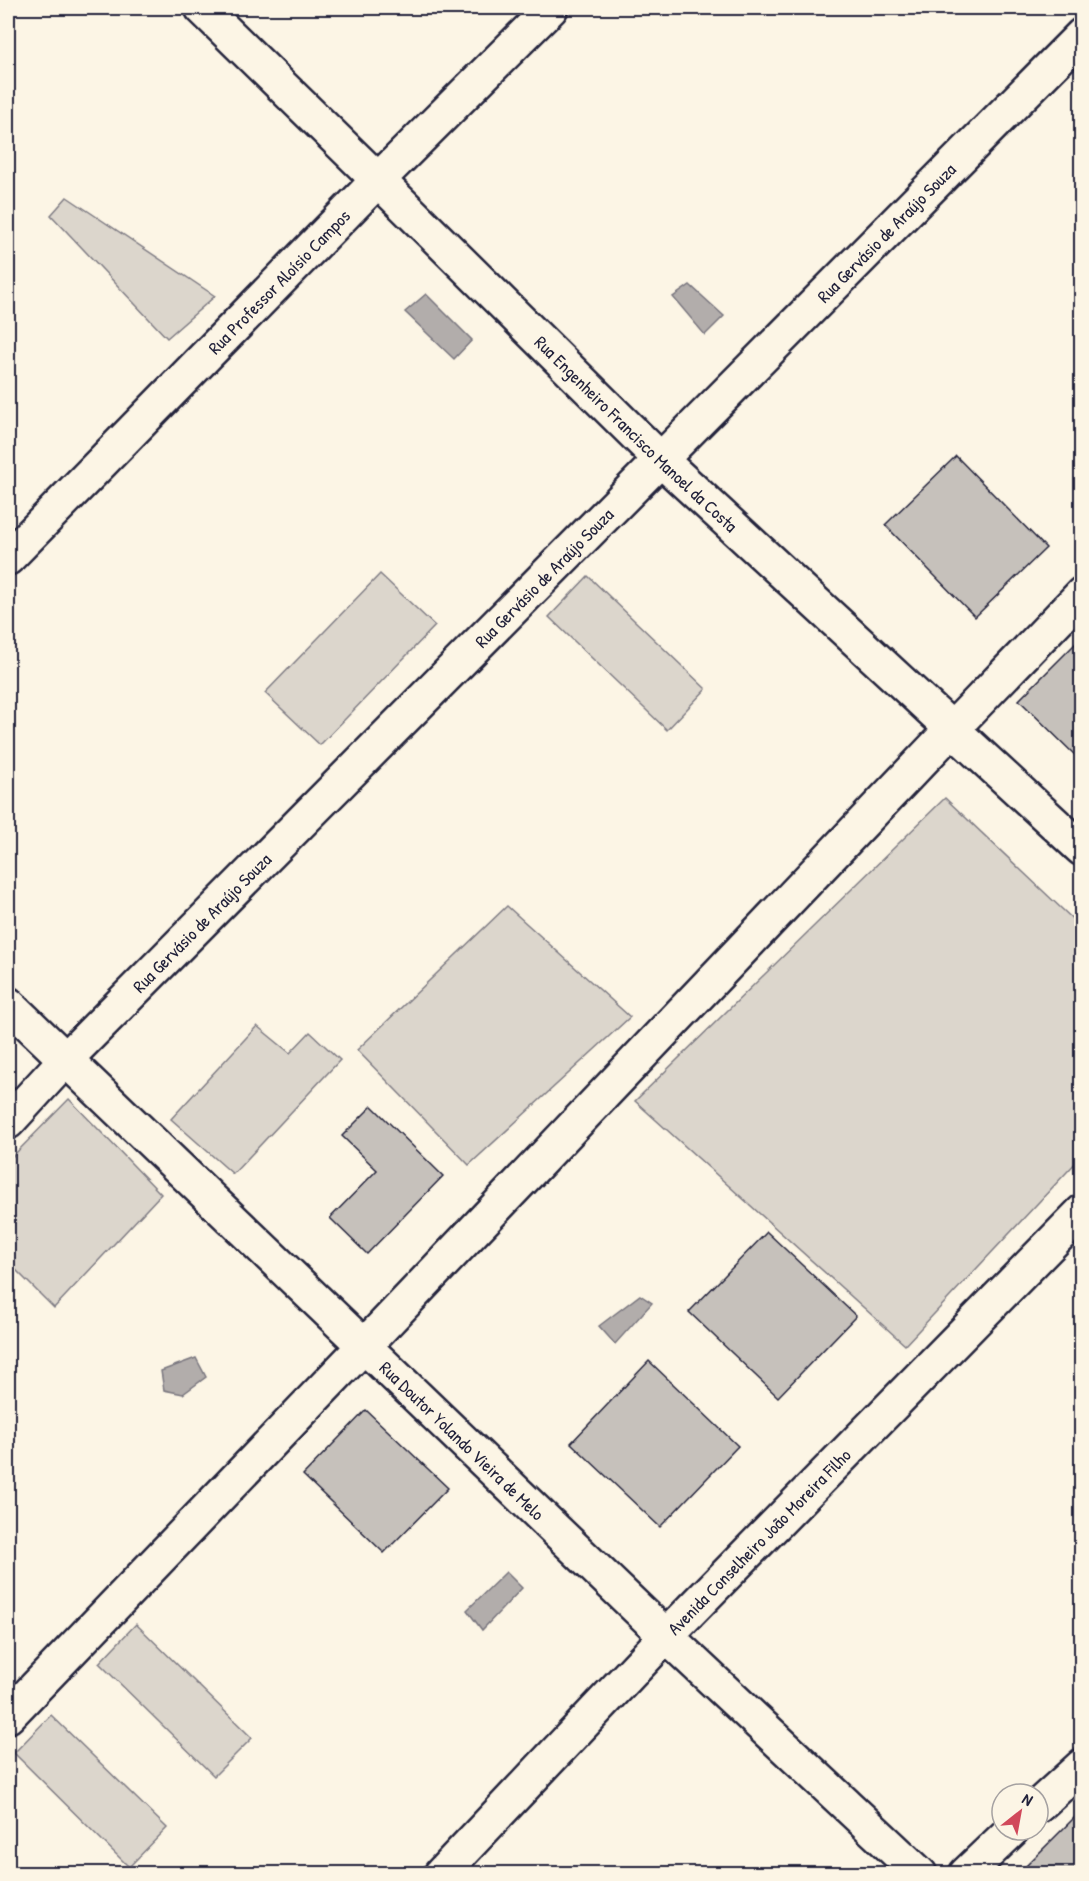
<svg xmlns="http://www.w3.org/2000/svg" width="1089" height="1881" font-family="'Patrick Hand',sans-serif">
  <rect width="100%" height="100%" fill="#fcf5e5"/>
  <filter id="ink" filterUnits="userSpaceOnUse"><feTurbulence type="fractalNoise" baseFrequency=".0167" numOctaves="2"/><feDisplacementMap in="SourceGraphic" scale="12" xChannelSelector="R" yChannelSelector="G"/><feConvolveMatrix kernelMatrix="1 2 1 2 8 2 1 2 1" color-interpolation-filters="sRGB"/></filter>
  <g filter="url(#ink)">
    <path fill="#dcd6cc" stroke="#7f7c84" stroke-width="1.5" d="M67,197L215,296L167,338L51,215Z
      M380,574L435,626L320,745L265,693Z
      M588,576L706,689L667,730L549,617Z
      M945,798L1081,927V1157L905,1345L635,1101Z
      M507,906L630,1017L469,1165L357,1050Z
      M257,1026L290,1053L310,1032L340,1060L233,1174L171,1119Z
      M69,1099L161,1194L54,1308L8,1262V1161Z
      M136,1624L252,1738L214,1776L99,1663Z
      M51,1715L167,1828L129,1867L14,1753Z"/>
    <path fill="#b2adab" stroke="#78757e" stroke-width="1.5" d="M690,285L724,316L705,335L673,297Z
      M426,294L472,340L454,359L405,312Z
      M640,1295L652,1303L615,1344L599,1326Z
      M196,1358L206,1377L183,1394L164,1390L161,1371Z
      M506,1572L522,1588L482,1630L467,1610Z"/>
    <path fill="#c6c1bb" stroke="#22223b" stroke-width="1.5" d="M956,456L1046,548L975,617L885,525Z
      M1082,637V762L1019,700Z
      M372,1106L443,1176L367,1254L330,1218L377,1170L342,1136Z
      M767,1232L856,1316L778,1397L689,1312Z
      M649,1361L738,1446L660,1527L571,1443Z
      M366,1410L448,1488L384,1553L303,1475Z
      M1082,1810V1874H1018Z"/>
    <g fill="none" stroke-linecap="round" stroke-linejoin="round">
      <g stroke="#22223b" stroke-width="38">
        <g id="minor">
          <path d="M202,8L378,180L551,8"/>
          <path id="s1" d="M8,1004L666,1636L920,1874"/>
          <path id="s2" d="M8,1122L65,1060L1082,35"/>
          <path d="M8,1716L363,1347L951,730L1082,594"/>
          <path d="M1038,1806L1082,1766"/>
          <path id="s3" d="M441,1874L666,1636L1082,1212"/>
          <path d="M966,1874L1012,1830"/>
        </g>
      </g>
      <g stroke="#22223b" stroke-width="38">
        <g id="tertiary">
          <path id="s4" d="M8,558L378,180L661,460L1082,849"/>
        </g>
      </g>
      <use href="#minor" stroke="#fcf5e5" stroke-width="33"/>
      <use href="#tertiary" stroke="#fcf5e5" stroke-width="33"/>
    </g>
  </g>
  <g text-anchor="middle" dominant-baseline="central" stroke-width="4.5" stroke-linejoin="round" paint-order="stroke">
    <g font-size="18" fill="#22223b" stroke="#fcf5e5">
      <text stroke="none"><textPath href="#s2" startOffset="1250">Rua Gervásio de Araújo Souza</textPath></text>
      <text stroke="none"><textPath href="#s4" startOffset="387">Rua Professor Aloísio Campos</textPath></text>
      <text stroke="none"><textPath href="#s4" startOffset="891">Rua Engenheiro Francisco Manoel da Costa</textPath></text>
      <text stroke="none"><textPath href="#s2" startOffset="764">Rua Gervásio de Araújo Souza</textPath></text>
      <text stroke="none"><textPath href="#s2" startOffset="278">Rua Gervásio de Araújo Souza</textPath></text>
      <text stroke="none"><textPath href="#s1" startOffset="630">Rua Doutor Yolando Vieira de Melo</textPath></text>
      <text stroke="none"><textPath href="#s3" startOffset="460">Avenida Conselheiro João Moreira Filho</textPath></text>
    </g>
  </g>
  <rect width="1089" height="1881" fill="none" stroke="#fcf5e5" stroke-width="30"/>
  <rect x="15" y="15" width="1059" height="1851" fill="none" stroke="#22223b" stroke-width="2" filter="url(#ink)"/>
  <g transform="translate(1020 1812) rotate(31)"><circle r="28" fill="#fcf5e5" stroke="#a5a1a1" stroke-width="1.5"/>
  <path d="M0-4.5L10 22L0 15L-10 22Z" fill="#d1495b"/>
  <text y="-9" font-size="16" font-weight="bold" text-anchor="middle" fill="#22223b">N</text>
  </g>
</svg>
